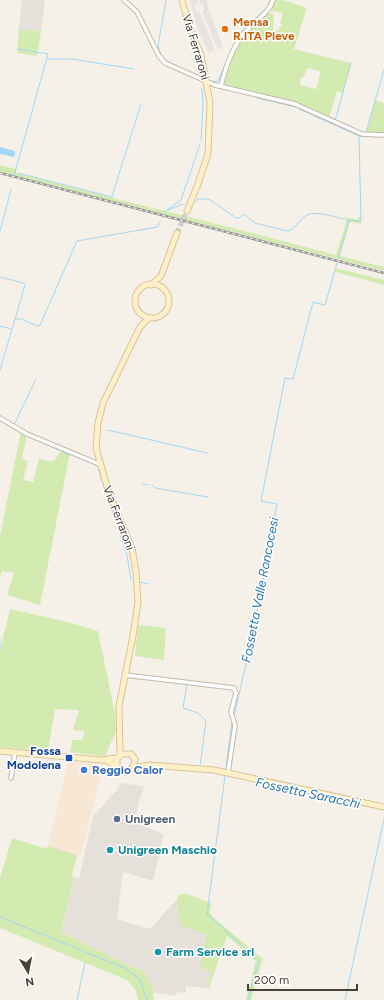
<svg xmlns="http://www.w3.org/2000/svg" width="384" height="1000" font-family="Figtree,sans-serif">
  <rect width="100%" height="100%" fill="#f5f1e9"/>
  <path fill="#f7e7d4" d="M68,761L103,764L81,856L48,846Z"/>
  <path fill="#e5e0da" d="M22,0H45L41,31L19,29Z
    M120,783L144,786L134,820L144,826L164,834L153,881L123,872L117,919L150,929L177,899L180,926L206,934L200,968L211,972L206,988L186,986V993L177,992L176,996L152,992V985L143,970L134,968L61,932L74,878H79L93,816L118,789Z"/>
  <path fill="#d3ebb0" fill-rule="evenodd" d="M274,0H283L307,8L294,49L351,63L343,93L337,91L329,118L303,108V105L296,102L226,87C219,78 238,42 245,33C251,25 261,20 268,12L274,15L273,30L278,31L282,24H280L283,13L270,10ZM307,68L321,71L316,89L300,85L301,77H304Z
    M19,29L41,31L37,56L17,53Z
    M375,100L384,103V133L366,134Z
    M0,165L16,169V173C122,201 229,226 336,255L346,223L345,217L358,220V217H361V224L350,222L340,256L384,267V271L0,172Z
    M336,268L384,280V285L335,272Z
    M21,431L27,434L22,459L28,461L23,480L33,482L39,459C55,463 54,462 62,449L70,453L40,605L7,595L14,573L2,571L0,576V536Z
    M10,609L63,621L98,631L115,714L116,732L105,756L70,752L72,740H82L85,731L73,730L79,710L55,709L48,751L0,747V650Z
    M138,625L166,628L164,660L135,656Z
    M12,838L47,849L48,846L77,855L72,876L74,878L61,932L134,968L143,970L152,985L154,1000H138L136,991L127,980L0,928V878Z
    M184,893L211,903L210,913L214,918L263,959L251,1000H246L256,961L227,936L209,988H206L211,972L200,968L206,934L180,926L177,899L178,895Z"/>
  <path fill="#e6e4e1" d="M190,0H197L198,4L194,5L196,13L200,12L215,50L211,52L208,53L196,24Z
    M199,0H207L208,8L223,47L218,50L202,11L204,9L203,4H200Z"/>
  <path fill="#a3d6f4" d="M0,147L15,151L14,157L0,154Z"/>
  <g fill="none" stroke-linecap="round" stroke-linejoin="round">
    <path stroke="#a3d6f4" stroke-width="1" d="M268,6L270,1
      M241,32L266,9
      M162,57L158,46L166,0
      M47,59H72L134,69
      M165,60L178,67
      M212,82L218,81L239,35
      M257,98L296,107
      M299,109L359,136L384,137
      M335,121L351,63
      M366,132L384,70
      M201,141L203,106L202,89
      M18,173L112,197
      M14,176L48,54L18,49
      M112,196L141,104
      M195,202L198,199H209L236,218H239L244,214L255,223L287,231C295,230 298,221 304,217C313,209 334,217 344,219
      M168,210L183,204
      M164,212L181,200L200,144
      M0,231L11,190
      M338,259L349,220L361,221L359,136
      M0,277L23,283L25,285L0,370
      M15,319H22L37,326L40,325L77,241L157,227L160,222
      M0,326L11,329
      M0,420L19,432
      M14,425L36,379
      M108,430L207,453
      M30,437L70,455
      M98,469L127,555L131,580
      M143,484L148,485
      M152,485L155,488L208,497
      M140,582L149,584
      M0,639V650
      M187,684L183,708L198,713L206,721L200,765
      M234,716L252,638L277,504L261,501L285,378L293,379L313,302L325,305L337,263
      M226,767L232,722
      M225,776L207,914L259,961L248,1000
      M0,917L127,969L140,980L147,1000
      M77,1000L85,963
      M345,1000L384,819
      M384,1000V999"/>
    <path stroke="#d3cec5" stroke-width="5" stroke-dasharray="5 2.5" stroke-linecap="butt" d="M177,233L187,211"/>
    <g stroke="#c1b9ab" stroke-width="5.5">
      <path id="street" d="M124,0L137,12L159,56L165,63L215,85L295,104L362,134L384,135
        M221,86C225,69 233,46 245,32C254,21 269,14 273,0
        M0,418L27,434L99,464
        M125,675L234,688L236,693L231,712L235,725L228,773
        M11,778L15,752"/>
    </g>
    <g stroke="#d7c497" stroke-width="7">
      <path id="secondary" d="M182,0L190,29L201,55L210,103L208,154L198,184L187,211
        M135 301a17 17 0 1 1 34 0a17 17 0 1 1-34 0Z
        M151,285L161,276L177,233
        M0,751L102,760L117,758
        M120,755L119,706L133,636L138,602L136,571L132,548L108,490L96,448L98,423L103,403L140,327L149,318
        M107,761C115,763 117,770 125,772L133,768L135,759L131,754H122L117,758V766
        M133,768L149,765L214,770L384,807"/>
    </g>
    <use href="#street" stroke="#fff" stroke-width="3.5"/>
    <use href="#secondary" stroke="#fff0c9" stroke-width="5"/>
    <g stroke="#989898" stroke-width="2.5">
      <path id="rail" d="M0,173L384,273"/>
    </g>
    <use href="#rail" stroke="#fff" stroke-width="1" stroke-dasharray="3" stroke-linecap="butt"/>
  </g>
  <circle fill="#e8710a" stroke="#fff" stroke-width="1.5" cx="225" cy="29" r="4"/>
  <rect fill="#1a4fb4" stroke="#fff" stroke-width="1.5" x="65" y="754" width="8" height="8" rx="2"/>
  <circle fill="#3f7fe0" stroke="#fff" stroke-width="1.5" cx="84" cy="770" r="4"/>
  <circle fill="#5c6f8a" stroke="#fff" stroke-width="1.5" cx="117" cy="819" r="4"/>
  <g fill="#0f9aa8" stroke="#fff" stroke-width="1.5">
    <circle cx="110" cy="850" r="4"/>
    <circle cx="158" cy="952" r="4"/>
  </g>
  <g text-anchor="middle" dominant-baseline="central" stroke-width="3" stroke-linejoin="round" paint-order="stroke">
    <g font-size="12" font-weight="bold" fill="#c56008" stroke="#fff" text-anchor="start">
      <text x="233" y="22">Mensa<tspan x="233" dy="14">R.ITA Pieve</tspan></text>
    </g>
    <g font-size="12" fill="#494137" stroke="#fff">
      <text transform="translate(196 47) rotate(73)">Via Ferraroni</text>
      <text transform="translate(119 518) rotate(69)">Via Ferraroni</text>
    </g>
    <g font-size="12" font-weight="bold" fill="#164399" stroke="#fff" text-anchor="end">
      <text x="61" y="751">Fossa<tspan x="61" dy="14">Modolena</tspan></text>
    </g>
    <g font-size="12" font-weight="bold" fill="#366cbe" stroke="#fff" text-anchor="start">
      <text x="92" y="770">Reggio Calor</text>
    </g>
    <g font-size="12" font-weight="bold" fill="#4e5e75" stroke="#fff" text-anchor="start">
      <text x="125" y="819">Unigreen</text>
    </g>
    <g font-size="12" font-weight="bold" fill="#0d838f" stroke="#fff" text-anchor="start">
      <text x="118" y="850">Unigreen Maschio</text>
      <text x="166" y="952">Farm Service srl</text>
    </g>
    <g font-size="13" font-style="italic" fill="#2878ab" stroke="#fff">
      <text transform="translate(260 590) rotate(-79)">Fossetta Valle Roncocesi</text>
      <text transform="translate(308 793) rotate(12)">Fossetta Saracchi</text>
    </g>
  </g>
  <g transform="translate(28 972) rotate(170)" stroke="#ffffff" stroke-width="3" paint-order="stroke">
  <path d="M0-3L7 15L0 10L-7 15Z" fill="#494137"/>
  <text y="-6" font-size="11" font-weight="bold" text-anchor="middle" fill="#494137">N</text>
  </g>
  <path d="M248 984v6h109v-6" fill="none" stroke="#494137" stroke-width="2"/>
  <text x="254" y="984" font-size="12" fill="#494137" stroke="#ffffff" stroke-width="3" paint-order="stroke">200 m</text>
</svg>
